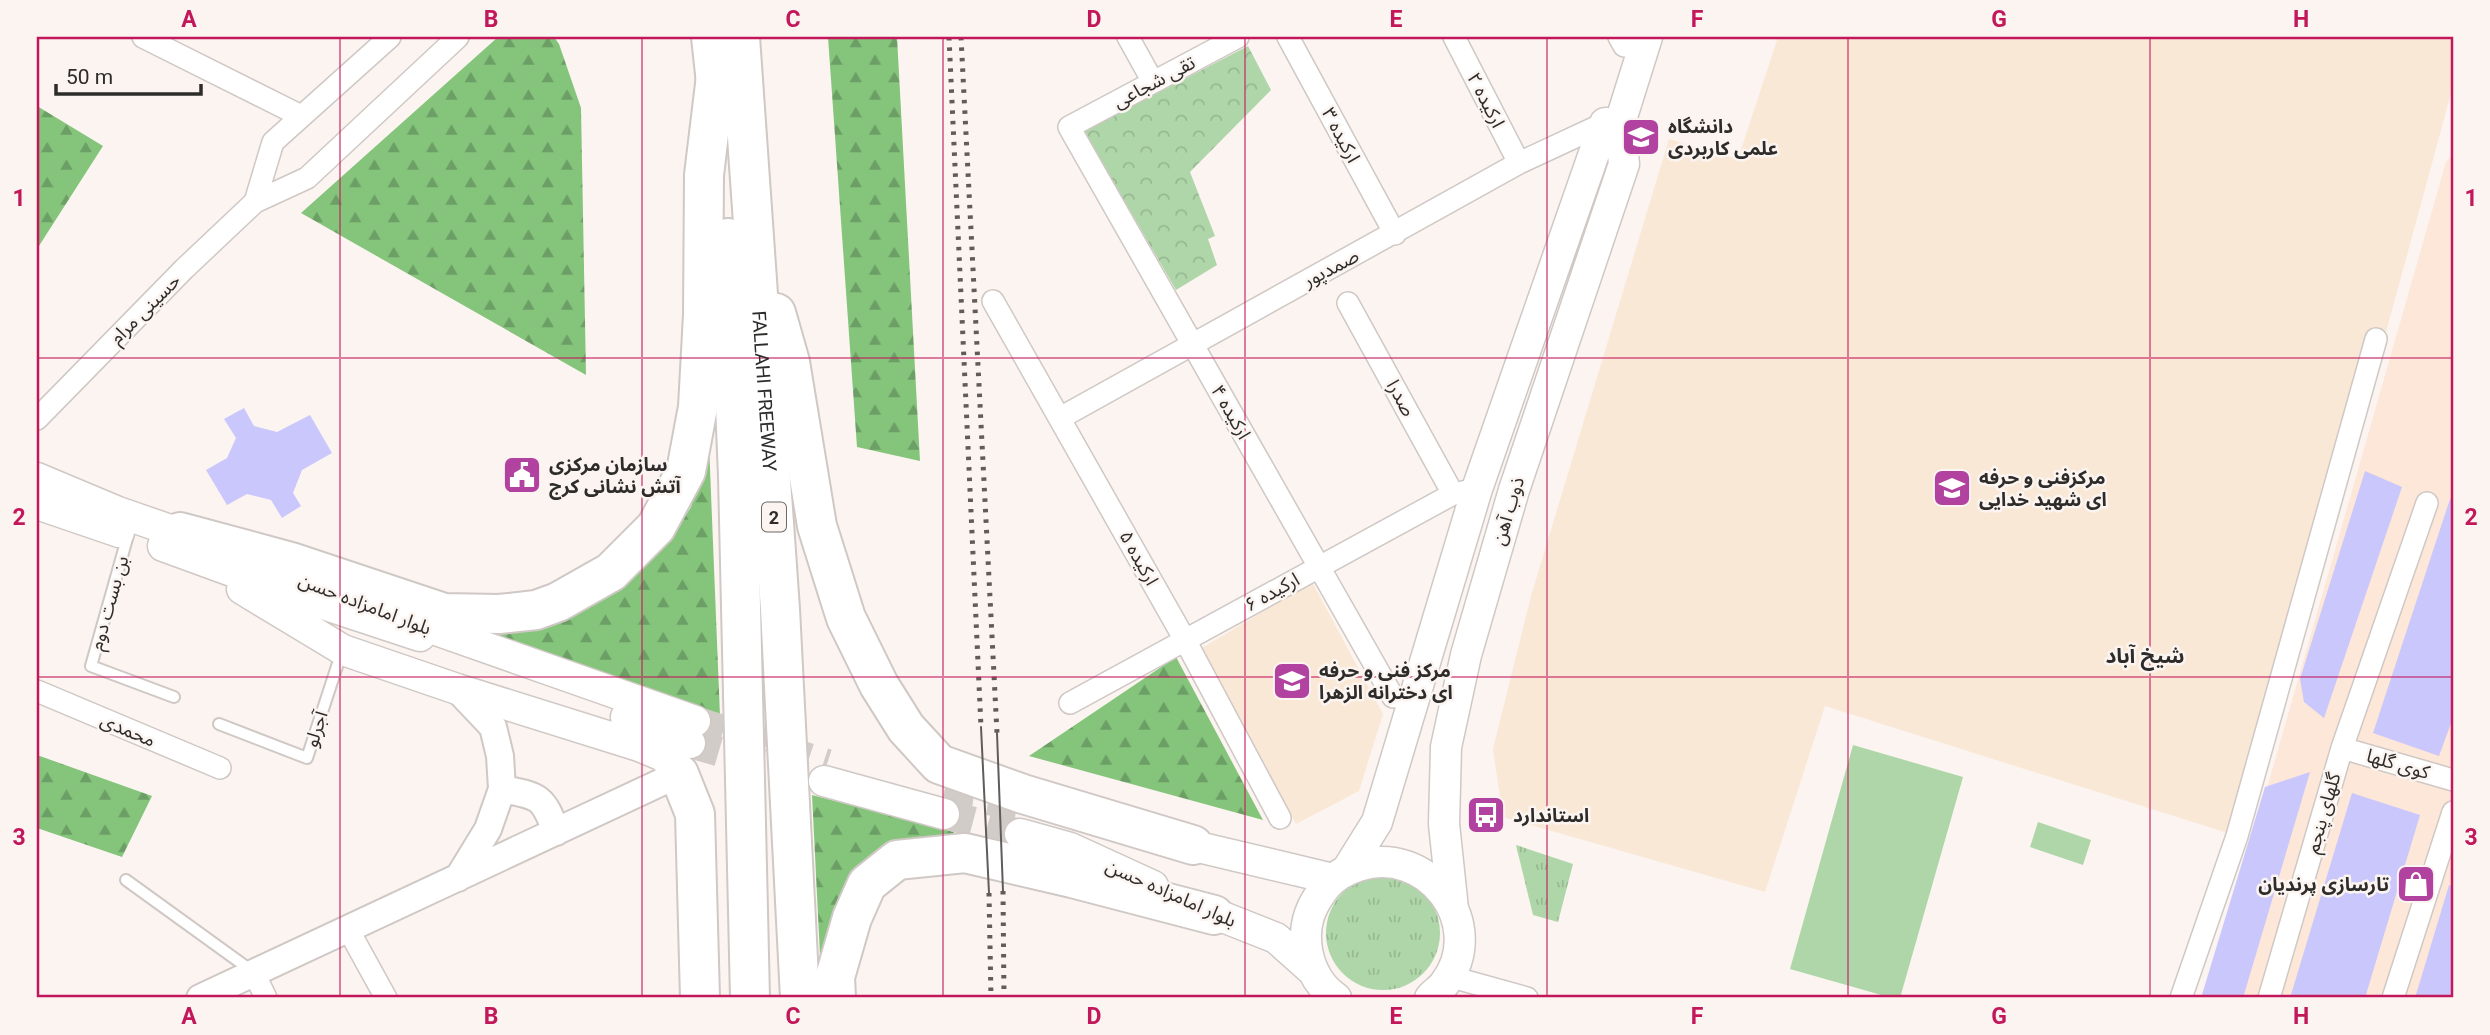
<svg xmlns="http://www.w3.org/2000/svg" width="2490" height="1035" font-family="Roboto,'Noto Sans Arabic',sans-serif">
  <defs>
    <pattern id="grass-tufts" width="24" height="20" patternUnits="userSpaceOnUse" patternTransform="scale(1.75)"><rect width="24" height="20" fill="#afd6a9"/><path d="M3 7l-1-3M5 7V3M7 7l1-3M15 17l-1-3M17 17v-4M19 17l1-3" fill="none" stroke="#97b892"/></pattern>
    <pattern id="forest-firs" width="22" height="20" patternUnits="userSpaceOnUse" patternTransform="scale(1.75)"><rect width="22" height="20" fill="#84c47b"/><path d="M5 1l3.5 6h-7zM16 11l3.5 6h-7z" fill="#6c9f65"/></pattern>
    <pattern id="park-crowns" width="20" height="18" patternUnits="userSpaceOnUse" patternTransform="scale(1.75)"><rect width="20" height="18" fill="#afd6a9"/><path d="M2 6a3 3 0 1 1 6 0M12 15a3 3 0 1 1 6 0" fill="none" stroke="#97b892"/></pattern>
  </defs>
  <rect width="100%" height="100%" fill="#fbf4f0"/>
  <path fill="#fde7d9" d="M2453,154V998H2207L2446,162Z"/>
  <path fill="#fae8d7" d="M1778,37H2453V86L2373,380L2237,836L1825,706L1765,892L1503,817L1493,749L1531,596L1669,139L1738,159Z
    M1312,582L1383,714L1359,791L1296,824L1202,648Z"/>
  <path fill="url(#grass-tufts)" d="M1516,845L1573,864L1558,922L1533,915Z
    M1326 933a57 57 0 1 1 114 0a57 57 0 1 1-114 0Z"/>
  <path fill="url(#forest-firs)" d="M498,37H554L559,44L581,108L586,375L301,213Z
    M828,37H897L920,461L857,447Z
    M37,106L103,146L37,249Z
    M709,444L720,716L455,627L618,589L664,548L691,507Z
    M1176,657L1263,820L1029,756Z
    M37,755L152,796L122,857L37,828Z
    M812,795L954,832L950,842L832,921L820,955Z"/>
  <path fill="url(#park-crowns)" d="M1248,46L1271,90L1190,172L1215,236L1208,239L1217,265L1176,290L1084,131Z"/>
  <path fill="#afd6a9" d="M1853,745L1963,777L1900,998H1892L1790,969Z
    M2038,822L2091,840L2083,865L2030,847Z"/>
  <path fill="#cac7fc" d="M244,408L254,426L277,432L310,415L332,453L302,470L293,493L301,506L282,518L271,500L247,494L227,505L206,470L227,458L236,438L224,419Z
    M2365,471L2402,487L2324,718L2304,702L2300,679Z
    M2450,499H2453V718L2439,756L2373,733Z
    M2310,772L2243,998H2201L2265,787Z
    M2352,793L2420,815L2365,998H2290Z
    M2449,885L2453,886V998H2415Z"/>
  <g fill="none" stroke-linecap="round" stroke-linejoin="round">
    <path stroke="#d2ccc8" stroke-width="30" stroke-dasharray="30 15" stroke-linecap="butt" d="M695,721L827,764
      M690,743L807,777
      M944,793L1017,805
      M944,814L1020,834"/>
    <g stroke="#cfc8c4" stroke-width="14">
      <path id="service" d="M128,535L91,666L174,697
        M219,724L307,758L342,651
        M126,880L252,971"/>
    </g>
    <g stroke="#cfc8c4" stroke-width="24">
      <path id="minor" d="M143,37L301,116
        M1128,37L1153,82
        M1238,37L1069,127L1393,697
        M1288,37L1395,234
        M1454,37L1519,163
        M1619,37L1624,46
        M255,202L273,142L390,37
        M993,301L1185,640L1280,818
        M1348,303L1453,494
        M1060,418L1519,163L1605,123
        M37,419L184,269L255,202L307,178L458,37
        M37,691L220,768
        M1070,703L1453,494L1477,489
        M2342,748L2453,780
        M348,929L386,998
        M254,973L266,998
        M1448,976L1527,998
        M2181,998L2237,836L2376,339
        M2269,998L2342,748L2427,503
        M2393,998L2453,812"/>
    </g>
    <g stroke="#cfc8c4" stroke-width="30">
      <path id="tertiary" d="M457,689L493,727L500,756L502,789L488,829L458,878
        M502,789C538,796 543,795 556,832
        M200,998L679,774"/>
    </g>
    <g stroke="#cfc8c4" stroke-width="33">
      <path id="secondary" d="M37,478L118,512L199,540
        M37,504L119,532
        M163,546L314,601L420,636
        M242,589L343,650L457,689L639,746L663,756L679,774
        M402,618L695,721
        M626,717L690,743
        M824,781L944,814
        M1020,834L1070,848L1153,886
        M1173,841L1333,879
        M1347,870L1377,822L1477,489L1592,159L1605,123H1620
        M1195,906L1276,938L1313,971
        M1453,909L1444,824L1446,747L1466,655L1514,490L1624,164L1620,123L1647,37
        M1336,998C1315,984 1305,958 1306,933C1307,914 1315,900 1327,885C1336,875 1346,870 1358,866C1427,843 1489,924 1445,983C1441,989 1434,993 1430,998"/>
    </g>
    <g stroke="#cfc8c4" stroke-width="42">
      <g id="motorway">
        <path d="M711,37L718,101"/>
        <path id="s1" d="M740,37L780,609L800,998"/>
        <path d="M728,238L738,476L750,998"/>
        <path d="M776,313L790,362L817,526L846,618L879,685L906,728L939,764L1023,794L1193,845"/>
        <path d="M180,532L291,562L444,613L499,614L536,610L558,602L611,572L656,527L686,471L698,407L703,315L704,175L716,76"/>
        <path d="M679,774L695,814L700,998"/>
        <path d="M836,998L835,977L852,918L867,884L897,860L965,853L1072,878L1214,915"/>
      </g>
    </g>
    <use href="#service" stroke="#fff" stroke-width="10"/>
    <use href="#minor" stroke="#fff" stroke-width="21"/>
    <use href="#tertiary" stroke="#fff" stroke-width="26"/>
    <use href="#secondary" stroke="#fff" stroke-width="30"/>
    <use href="#motorway" stroke="#fff" stroke-width="38"/>
    <path stroke="#605c5a" stroke-width="2" d="M981,727L989,893
      M997,733L1003,891"/>
    <path stroke="#605c5a" stroke-width="5" stroke-dasharray="3.5 7" stroke-linecap="butt" d="M949,37L981,727
      M961,37L997,733
      M1003,891L1004,998
      M989,893L991,998"/>
  </g>
  <path fill="none" stroke="#c2185b" stroke-width="2" stroke-opacity="0.55" d="M340,37V998M642,37V998M943,37V998M1245,37V998M1547,37V998M1848,37V998M2150,37V998M37,358H2453M37,677H2453"/>
  <defs>
    <g id="university-square" transform="scale(2.0125)"><rect x="-9" y="-9" width="18" height="18" rx="4" fill="#b2429f" stroke="#fbf4f0"/><path d="M0-5L7-2L0 1L-7-2ZM-4 1L0 2.5L4 1V4Q0 6-4 4Z" fill="#fff"/></g>
    <g id="civic-square" transform="scale(2.0125)"><rect x="-9" y="-9" width="18" height="18" rx="4" fill="#b2429f" stroke="#fbf4f0"/><path d="M-.6-6.5H3V-4.5H.6V-3L4-1V1h2V6H-6V1h2V-1L-.6-3ZM-1.2 2.5V6h2.4V2.5Z" fill="#fff"/></g>
    <g id="bus-square" transform="scale(2.0125)"><rect x="-9" y="-9" width="18" height="18" rx="4" fill="#b2429f" stroke="#fbf4f0"/><path d="M-5-6H5V4H4V6H2V4H-2V6H-4V4H-5ZM-3.5-4V0h7V-4ZM-3.5 1.2v1.5H-2V1.2ZM2 1.2v1.5H3.5V1.2Z" fill="#fff"/></g>
    <g id="shop-square" transform="scale(2.0125)"><rect x="-9" y="-9" width="18" height="18" rx="4" fill="#b2429f" stroke="#fbf4f0"/><path d="M-5-2.5h2.3a2.7 3.5 0 0 1 5.4 0H5L5.5 6h-11ZM-1.5-2.5h3a1.5 2.3 0 0 0-3 0Z" fill="#fff"/></g>
  </defs>
  <g fill-rule="evenodd">
    <use href="#university-square" x="1641" y="137"/>
    <use href="#civic-square" x="522" y="475"/>
    <use href="#university-square" x="1952" y="488"/>
    <use href="#university-square" x="1292" y="681"/>
    <use href="#bus-square" x="1486" y="815"/>
    <use href="#shop-square" x="2416" y="884"/>
  </g>
  <g text-anchor="middle" dominant-baseline="central" stroke-width="5" stroke-linejoin="round" paint-order="stroke">
    <rect fill="#fbf4f0" stroke="#6c6865" stroke-width="2" x="762" y="502.5" width="24" height="29" rx="5"/>
    <g font-size="18" font-weight="bold" fill="#2e2c2a">
      <text x="774" y="517">2</text>
    </g>
    <g font-size="19" fill="#2e2c2a" stroke="#fbf4f0">
      <text transform="translate(1154 82) rotate(-28)">تقی شجاعی</text>
      <text transform="translate(1486 100) rotate(63)">ارکیده ۲</text>
      <text transform="translate(1341 135) rotate(62)">ارکیده ۳</text>
      <text transform="translate(1331 268) rotate(-28)">صمدپور</text>
      <text transform="translate(145 309) rotate(-45)">حسینی مرام</text>
      <text stroke="none"><textPath href="#s1" startOffset="355">FALLAHI FREEWAY</textPath></text>
      <text transform="translate(1401 398) rotate(61)">صدرا</text>
      <text transform="translate(1231 412) rotate(60)">ارکیده ۴</text>
      <text transform="translate(1508 511) rotate(-73)">ذوب آهن</text>
      <text transform="translate(1139 558) rotate(61)">ارکیده ۵</text>
      <text transform="translate(1272 592) rotate(-29)">ارکیده ۶</text>
      <text transform="translate(109 603) rotate(-74)">بن بست دوم</text>
      <text transform="translate(365 604) rotate(21)">بلوار امامزاده حسن</text>
      <text transform="translate(316 729) rotate(-72)">آجرلو</text>
      <text transform="translate(128 730) rotate(23)">محمدی</text>
      <text transform="translate(2398 764) rotate(16)">کوی گلها</text>
      <text transform="translate(2323 813) rotate(-74)">گلهای پنجم</text>
      <text transform="translate(1171 893) rotate(24)">بلوار امامزاده حسن</text>
    </g>
    <g font-size="19" font-weight="bold" fill="#2e2c2a" stroke="#fbf4f0" text-anchor="start">
      <text x="1668" y="126">دانشگاه<tspan x="1668" dy="22">علمی کاربردی</tspan></text>
      <text x="549" y="464">سازمان مرکزی<tspan x="549" dy="22">آتش نشانی کرج</tspan></text>
      <text x="1979" y="477">مرکزفنی و حرفه<tspan x="1979" dy="22">ای شهید خدایی</tspan></text>
      <text x="1319" y="670">مرکز فنی و حرفه<tspan x="1319" dy="22">ای دخترانه الزهرا</tspan></text>
      <text x="1513" y="815">استاندارد</text>
      <text x="2389" y="884" text-anchor="end">تارسازی پرندیان</text>
    </g>
    <g font-size="21" font-weight="bold" fill="#2e2c2a" stroke="#fbf4f0">
      <text x="2145" y="656">شیخ آباد</text>
    </g>
  </g>
  <rect width="2490" height="1035" fill="none" stroke="#fbf4f0" stroke-width="77"/>
  <path d="M56 84v10h145v-10" fill="none" stroke="#2e2c2a" stroke-width="3.5"/>
  <text x="66" y="84" font-size="21" fill="#2e2c2a" stroke="#fbf4f0" stroke-width="5" paint-order="stroke">50 m</text>
  <rect x="38" y="38" width="2414" height="958" fill="none" stroke="#c2185b" stroke-width="2.5"/>
  <g font-size="23" text-anchor="middle" font-weight="bold" fill="#c2185b">
    <text x="189" y="27">A</text>
    <text x="491" y="27">B</text>
    <text x="793" y="27">C</text>
    <text x="1094" y="27">D</text>
    <text x="1396" y="27">E</text>
    <text x="1697" y="27">F</text>
    <text x="1999" y="27">G</text>
    <text x="2301" y="27">H</text>
    <text x="19" y="206">1</text>
    <text x="2471" y="206">1</text>
    <text x="19" y="525">2</text>
    <text x="2471" y="525">2</text>
    <text x="19" y="845">3</text>
    <text x="2471" y="845">3</text>
    <text x="189" y="1024">A</text>
    <text x="491" y="1024">B</text>
    <text x="793" y="1024">C</text>
    <text x="1094" y="1024">D</text>
    <text x="1396" y="1024">E</text>
    <text x="1697" y="1024">F</text>
    <text x="1999" y="1024">G</text>
    <text x="2301" y="1024">H</text>
  </g>
</svg>
